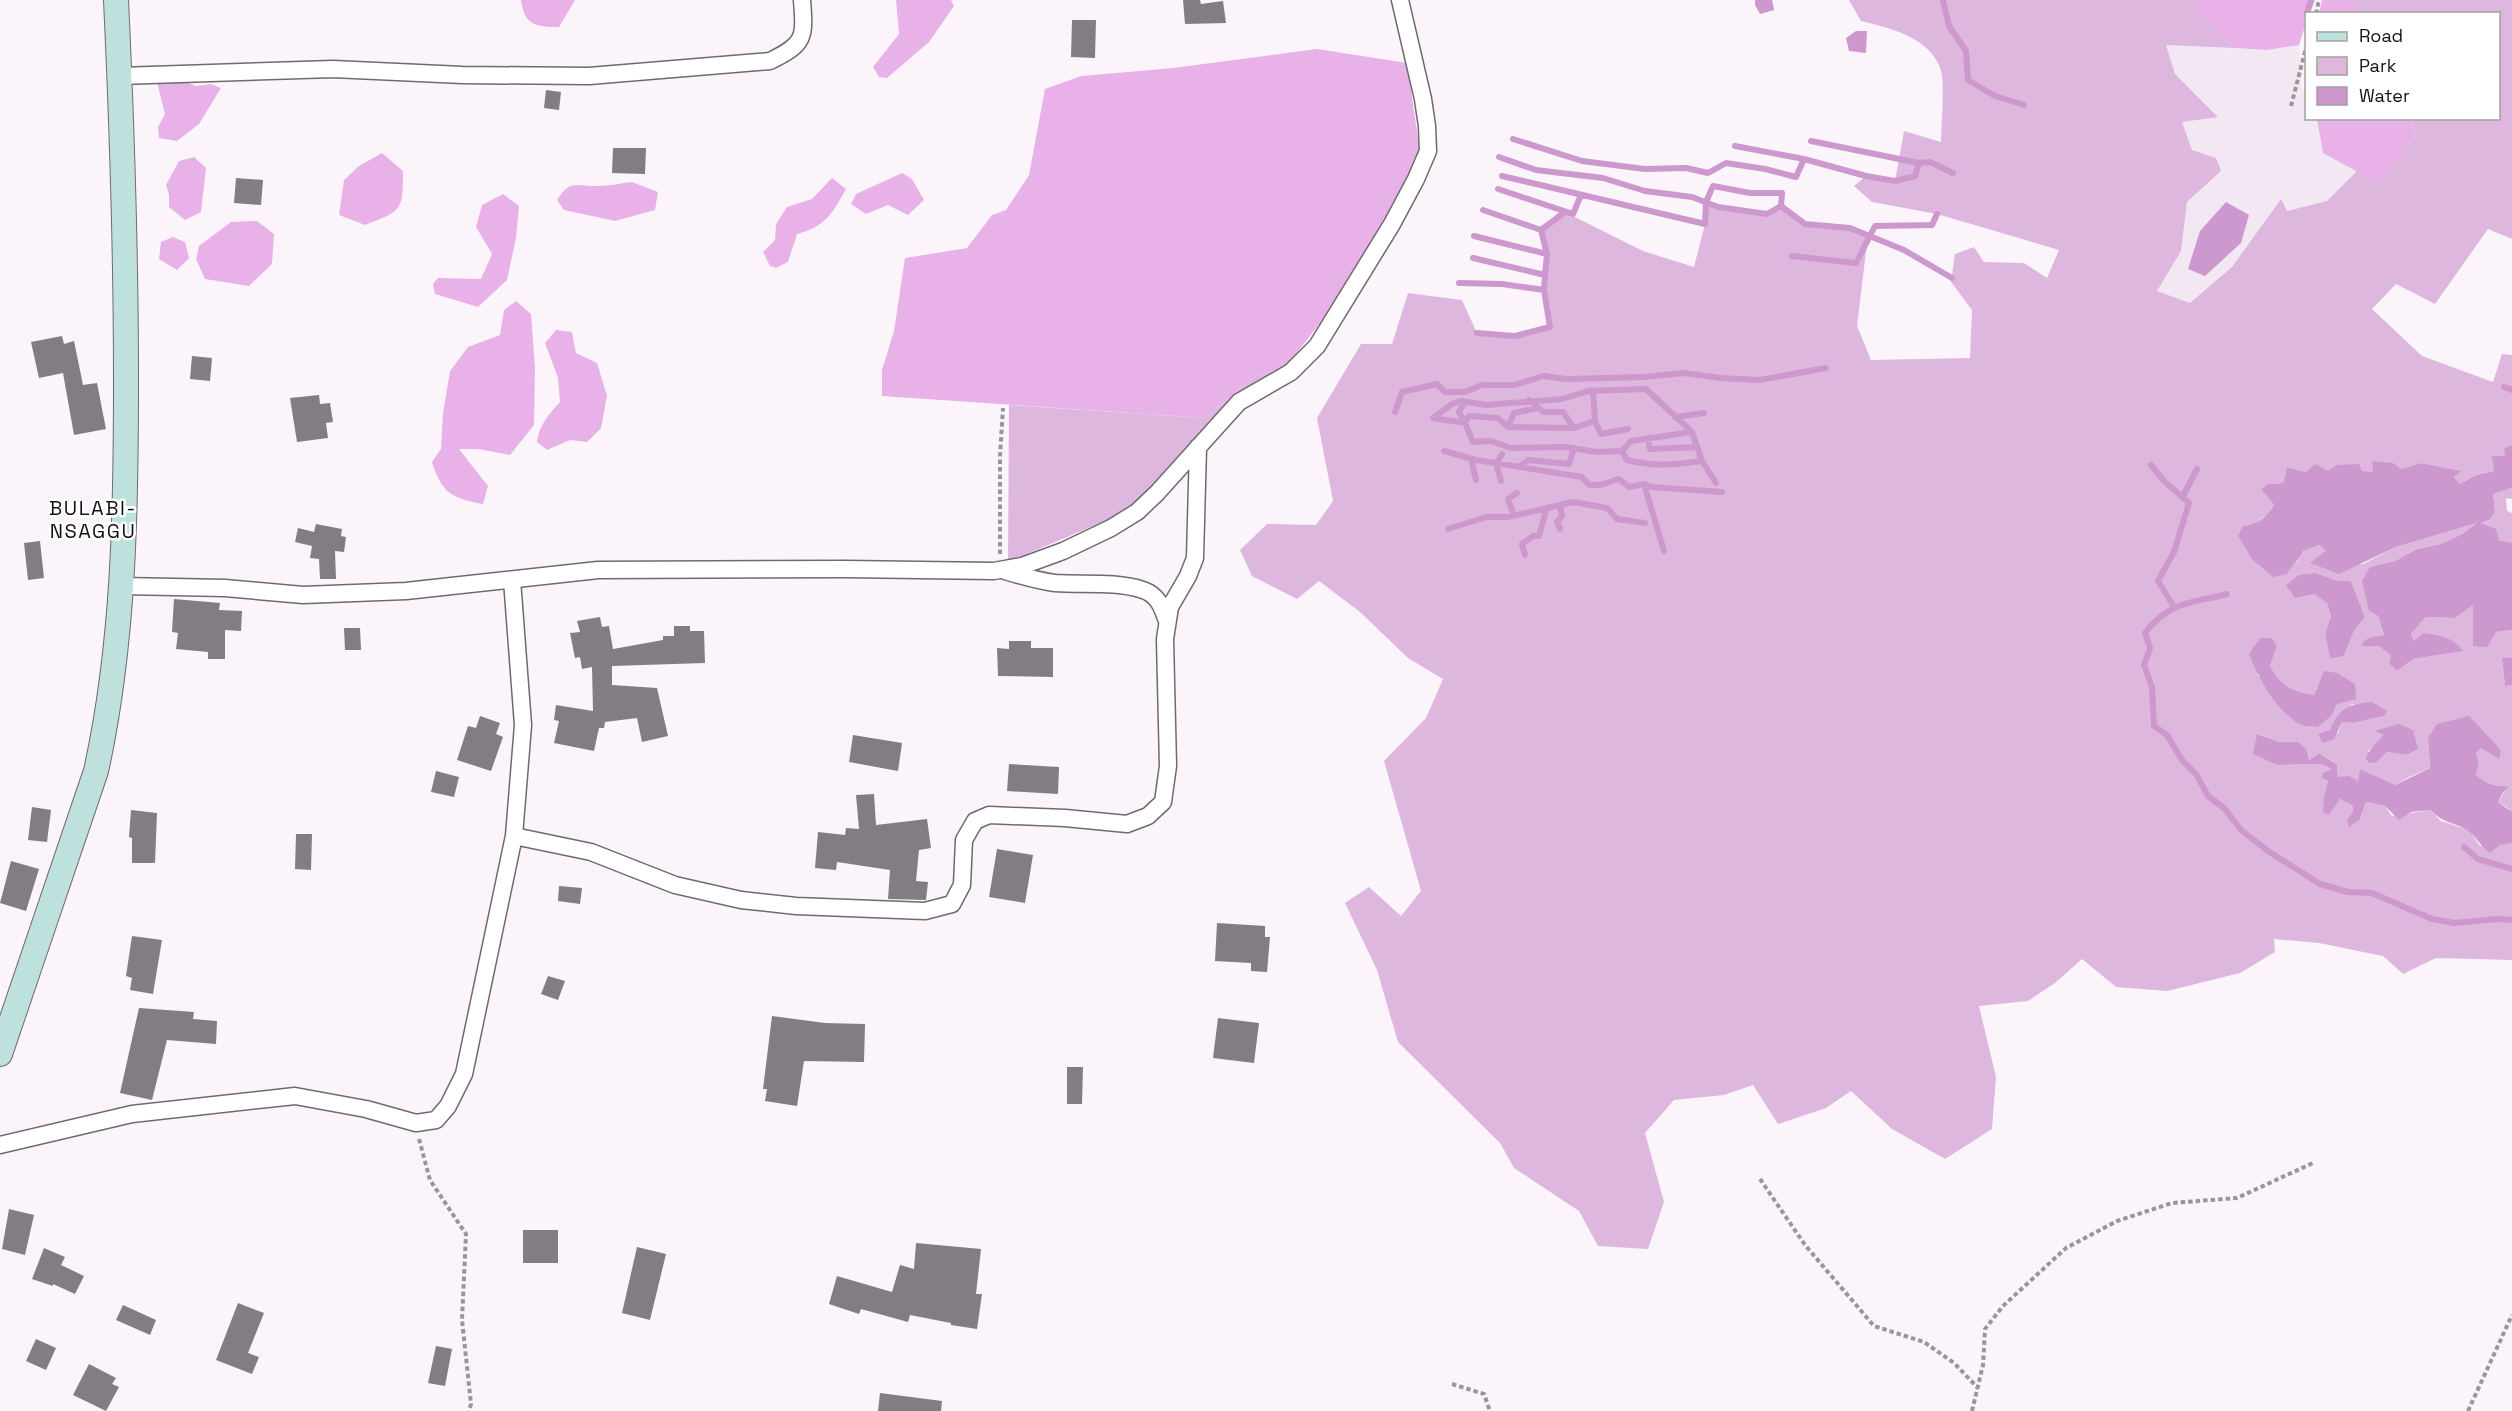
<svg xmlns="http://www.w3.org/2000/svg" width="2512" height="1411" font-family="'Space Grotesk',sans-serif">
  <rect width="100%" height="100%" fill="#fbf5fb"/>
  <path fill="#f2e7f2" d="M2166,45L2267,50L2299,45L2302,88L2306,92V118L2317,119L2323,153L2358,170L2327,201L2287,211L2280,200L2232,267L2190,303L2157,291L2181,251L2187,202L2221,171L2215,158L2192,150L2181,122L2218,116L2175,74Z"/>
  <path fill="#deb7de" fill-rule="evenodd" d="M1849,0H2192L2203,17L2233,48L2166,45L2175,74L2218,117L2182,122L2192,150L2216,158L2221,171L2187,202L2181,251L2157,291L2190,303L2232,267L2281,199L2287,211L2327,201L2358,170L2378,182L2416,136L2411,119L2498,118V14L2362,13L2361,8L2342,0H2512V239L2488,229L2435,304L2396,284L2372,309L2422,356L2493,382L2502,354L2512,355V445L2504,448L2506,456L2494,471L2476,475L2460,484L2454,477L2460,471L2421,463L2401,469L2372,461L2374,472H2306L2287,467L2283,483L2268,484L2261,489L2274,505L2267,514L2254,525L2291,565L2298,561L2303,551L2320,545L2327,551L2311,563L2363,564L2396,547L2491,519L2495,511L2493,494L2512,488V499L2506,498L2507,511L2512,513V543L2499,540L2479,523L2464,533L2441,544L2417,549L2395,561L2370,567L2369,611L2378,616L2384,636L2362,646H2379L2391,656L2397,671L2413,659L2462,651L2414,641L2411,634L2426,617L2455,618L2474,604V646L2496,632L2512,630V658L2502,659L2505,686L2512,685V815L2508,808L2498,802L2508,786C2496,787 2485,782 2476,775L2479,762L2476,754L2482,747L2501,750L2428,738L2430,768L2409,777L2395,785L2360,770L2358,782L2338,777L2337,765L2319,753L2309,760L2298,742H2280L2258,734L2277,765L2321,764L2333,769L2322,778L2328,781L2324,796L2329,814L2340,799L2353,806V812L2360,819L2366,802L2385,806L2392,816L2430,810L2441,821L2469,830L2480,846L2512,843V960L2436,958L2403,974L2383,956L2319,943L2274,939L2275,952L2240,973L2167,991L2116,987L2082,959L2055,983L2028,1001L1979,1006L1996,1077L1992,1129L1945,1159L1892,1129L1851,1091L1826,1108L1778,1124L1753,1085L1724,1095L1674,1100L1645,1133L1664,1202L1648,1249L1598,1246L1579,1211L1514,1168L1500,1143L1398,1042L1377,970L1345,903L1369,887L1401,916L1421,891L1384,761L1426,718L1443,679L1408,658L1360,612L1319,581L1297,599L1252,576L1240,550L1267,524L1316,525L1333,501L1317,418L1361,344H1392L1408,293L1462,300L1477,333L1515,336L1549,327L1544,290L1547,254L1541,230L1565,212L1643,251L1694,267L1705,224L1706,202L1718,207L1767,214L1781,206L1805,224L1850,228L1868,235L1857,326L1871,360L1970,358L1972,310L1951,282L1955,254L1974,247L1984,262L2024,263L2047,278L2059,250L1937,214L1872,202L1854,186L1866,176L1895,181L1904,131L1941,142C1941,126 1945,83 1941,71C1932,38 1890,28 1861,21ZM2316,573L2338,581H2351L2365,617L2354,631L2344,656L2330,659L2325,634L2331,616L2327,603L2315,594ZM2277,646L2270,666C2283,687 2290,691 2314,695L2319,682L2337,704L2332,715L2257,675ZM2352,704L2384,716L2353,723L2342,722L2338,733L2319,734L2330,730ZM2376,731L2418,749L2407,755L2387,752L2376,763L2368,751L2377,744L2383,735Z
    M1284,369L1204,429L1184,449L1139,502L1119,515L1008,562L1009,405L1205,418L1256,376Z"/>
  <path fill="#e8b2e8" d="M521,0H575L559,27C537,27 524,26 521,0Z
    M896,0H951L954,6L929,42L887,78L879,77L873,67L899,34Z
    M2192,0H2315L2310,13L2306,14V23L2299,45L2267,50L2233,48L2203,17Z
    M2322,0H2342L2362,8V13H2319Z
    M1317,49L1407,63L1420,152L1399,197L1325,317L1284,369L1256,376L1205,418L882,396V370L894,331L905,258L967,248L992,215L1006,210L1029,175L1045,89L1081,76L1173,68Z
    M174,77L196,86L210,84L221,88L199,124L177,141L159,138L158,127L165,114L157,82Z
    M2317,119H2411L2416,136L2378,183L2323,153Z
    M382,153L403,171C403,211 402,211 365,225L339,215L344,180L359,166Z
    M194,157L206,168L201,212L185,220L169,207V195L166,185L179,161Z
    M902,173L912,179L924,200L908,215L888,205L866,214L851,204L856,194Z
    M832,178L846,189C833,213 825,227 797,234L788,262L776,268L770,266L763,252L775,240L776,224L787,207L812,199Z
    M632,182L658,192L655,210L615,221L564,210L557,200C571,178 577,187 598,186C610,186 621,183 632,182Z
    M503,194L519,206L516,238L507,280L478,307L435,294L433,284L438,278L481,279L492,254L476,227L482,205Z
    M257,221L274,234L272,264L249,286L205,279L196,259L199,246L231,222Z
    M173,237L185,242L189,258L177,270L159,259L161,242Z
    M516,301L531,314L535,367L534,425L510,455L478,449H459L488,486L483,504C452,498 442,494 432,462L441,449L443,413L450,371L468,347L500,335L504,310Z
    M556,330L572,332L576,353L597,363L607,396L601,428L587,442L570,440L547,450L537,442C539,425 549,414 560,402L558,378L545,343Z"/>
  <path fill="#cc98cd" d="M1755,0H1772L1774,10L1760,14L1755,5Z
    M1856,31H1867L1866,53L1849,51L1846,38Z
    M2226,202L2249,215L2241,243L2205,276L2188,269L2200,231Z
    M2512,445V488L2493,494L2495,511L2491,519L2480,523L2496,529L2499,540L2512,543V630L2496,632L2487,647L2473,646V605L2455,618L2426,617L2411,634L2414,641L2423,633C2439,635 2453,637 2463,651L2413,659L2397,671L2389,663L2391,656L2379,646H2361C2366,636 2374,637 2384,635L2378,616L2369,611L2362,581L2370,567L2395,561L2417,549L2441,544L2464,533L2477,523L2396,547L2339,574L2310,563L2326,551L2320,545L2303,551C2299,561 2292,564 2287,574L2273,577L2252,559L2238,536L2243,526C2258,525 2265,518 2274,505L2261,489L2268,484L2283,483L2287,467L2306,472L2315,464L2328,471L2337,465L2359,464L2362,471L2373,472L2372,461L2393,463L2401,469L2421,463L2461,471L2454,477L2460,484L2476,475L2494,471L2492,456H2505L2504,448Z
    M2316,573L2338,581H2351L2365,617L2354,631L2344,656L2330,659L2325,634L2331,616L2327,603L2314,594L2295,598L2286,585L2299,575Z
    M2260,638H2272L2277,646L2270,666C2283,687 2290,691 2314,695L2324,671L2337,673L2355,684L2356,699L2337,704L2332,715L2318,727C2313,726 2304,727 2299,724C2276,710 2259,679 2249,654Z
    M2502,658H2512V685L2505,686Z
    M2372,702L2387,711L2384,716L2353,723L2342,722L2334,739L2323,743L2318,734L2330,730C2341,707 2347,705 2372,702Z
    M2469,716L2501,750L2499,759L2481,748L2476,754L2479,762L2476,775C2486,783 2496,787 2509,786L2502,794L2498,802L2512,812V843L2500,845L2490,853C2481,847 2474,834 2467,830C2452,821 2446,825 2430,810L2411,812L2399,820L2385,806L2366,802L2360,819L2349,827L2347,820L2353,812V806L2340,799L2329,815L2323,812L2324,796L2328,781L2322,778L2323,773L2332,769L2321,764L2277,765L2253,754L2257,734L2280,742H2298L2306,749L2309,760L2319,753L2337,765L2338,777L2349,776L2358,781L2360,769L2395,785L2430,768L2428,738L2437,724Z
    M2399,724L2413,730L2418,749L2407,755L2387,752L2376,763L2368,762L2366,758C2369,749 2377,743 2383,735L2375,731Z"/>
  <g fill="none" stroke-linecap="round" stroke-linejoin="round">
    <path stroke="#cc98cd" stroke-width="6" d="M1943,0L1949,26L1966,51L1968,80L1995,96L2024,105
      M2307,13L2311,0
      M1513,139L1582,161L1645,169L1686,168L1708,173L1726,163L1765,169L1796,177L1804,159L1866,176L1895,181L1915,176L1919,163L1930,162L1953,173
      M1811,141L1919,163
      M1735,146L1804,159
      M1499,157L1536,170L1603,178L1645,191L1692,197L1718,207L1767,214L1781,206L1805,224L1850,228L1904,250L1952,278
      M1502,176L1705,224L1706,202L1713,186L1750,193H1782L1781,206
      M1498,189L1573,214L1581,195
      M1483,210L1541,230L1565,212
      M1474,236L1547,254L1541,230
      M1792,256L1856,263L1875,226L1932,225L1937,214
      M1473,258L1545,275L1547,254
      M1459,283L1502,284L1544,290L1545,275
      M1477,333L1515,336L1550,327L1544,290
      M2504,387L2512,390
      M1593,391L1595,421
      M1529,400L1543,412H1563L1574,428
      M1465,402L1459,412L1465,423L1469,416L1498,418L1508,427L1574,428L1595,421L1601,434L1628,429
      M1395,412L1402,392L1437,384L1445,392H1465L1482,385H1514L1544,376L1566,379L1644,377L1683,373L1721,378L1759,380L1826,368
      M1675,417L1704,413
      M1433,418L1452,404L1461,401L1486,405L1562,399L1588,391L1646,389L1692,432L1702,461L1716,483
      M1433,418L1465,423L1473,442L1491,441L1511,448L1565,447L1597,452L1622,451L1631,441L1692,432
      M1508,427L1514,413L1538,408
      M1648,438L1650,449L1697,447
      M1444,451L1476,460L1582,477L1589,485H1600L1619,479L1629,487L1644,484L1652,487L1722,492
      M1622,451L1627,460C1655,467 1674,465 1702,461
      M1471,459L1476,480
      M2151,465L2164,481L2189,503L2174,552L2158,581L2174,607
      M1519,467L1528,460L1569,464L1574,448
      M1501,481L1496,464L1502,454
      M1644,484L1664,551
      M2183,496L2197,469
      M1560,506L1562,516L1557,522L1560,529
      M1514,515L1508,499L1517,493
      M1448,529L1486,517H1508L1573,502L1607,508L1617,519L1645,523
      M1525,555L1522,544L1533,536H1539L1546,510
      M2227,594C2190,604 2171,600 2145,633L2150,648L2144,665L2152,687L2154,726L2167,735L2182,760L2196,774L2208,796L2225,809L2241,830L2268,851L2320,884L2348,892L2372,893L2432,919L2454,923L2497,919L2512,920
      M2464,847L2478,859L2512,869"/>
  </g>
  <path fill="#827d82" d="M1183,0H1200L1201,4L1223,1L1226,23L1185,24Z
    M1072,20H1096L1095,58L1071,57Z
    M546,90L561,92L559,110L544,108Z
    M613,148H646L645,174L612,173Z
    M236,178L263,180L261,205L234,203Z
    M62,336L64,344L74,341L83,385L97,383L106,429L74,435L63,373L39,378L31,342Z
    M192,356L212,358L210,381L190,379Z
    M319,395L320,404L330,403L333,422L326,423L328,438L297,442L290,398Z
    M316,524L342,529L341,536L346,537L344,552L335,551L336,579H320L319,559L310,558L312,546L295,542L298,528L314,532Z
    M40,541L44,578L28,580L24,543Z
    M174,599L220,603L219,610L242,611L241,631L225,630V659H208V652L176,649L178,633L172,632Z
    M600,617L602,627L609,626L613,649L663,640V636H674V626H690V631H704L705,663L612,666V685L657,688L668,736L642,742L637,718L605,722L604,728H599L594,751L554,743L559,721L554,720L556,705L593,711L592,667L582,669L580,657L575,658L570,633L580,632L577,621Z
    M344,628H360L361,650H345Z
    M1009,641H1031V648H1053V677L998,676L997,648L1009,649Z
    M480,716L500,723L496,734L503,737L491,771L457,760L468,726L476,728Z
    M853,735L902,743L898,771L849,762Z
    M1009,764L1059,767L1058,794L1007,791Z
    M436,771L459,777L454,797L431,792Z
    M874,794L876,825L927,819L931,848L919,850L916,881L928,882L926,900L888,899L890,870L837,862L836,870L815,868L818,832L845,835L846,828L859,829L856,795Z
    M32,807L51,810L47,842L28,840Z
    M131,810L157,813L155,863H132V838L129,837Z
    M296,834H312L311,870L295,869Z
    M997,849L1033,855L1025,903L989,897Z
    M11,861L39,869L26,911L0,903Z
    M559,886L582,888L580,904L558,901Z
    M1217,923L1265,926V937H1270L1267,972L1251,971V963L1215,961Z
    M132,936L162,940L153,994L130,990L132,978L126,976Z
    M548,976L565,981L558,1000L541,994Z
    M139,1008L194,1012L193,1019L217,1021L216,1044L167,1040L152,1100L120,1093Z
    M772,1016L825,1023L865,1024L864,1062L804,1061L797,1106L765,1101L767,1089H763Z
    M1218,1018L1259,1023L1254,1063L1213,1058Z
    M1067,1067H1083L1082,1104H1067Z
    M9,1209L34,1215L25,1255L2,1249Z
    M523,1230H558V1263H523Z
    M916,1243L981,1249L976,1294H982L977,1329L951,1325V1323L910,1315L908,1322L861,1309L859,1314L829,1304L837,1276L892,1292L900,1265L914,1269Z
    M637,1247L666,1254L650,1320L622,1313Z
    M44,1248L65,1257L61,1265L84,1276L75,1294L53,1284V1286L32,1279Z
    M238,1303L264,1313L248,1353L259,1357L252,1374L216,1360Z
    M123,1305L156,1320L150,1335L116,1320Z
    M36,1339L56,1348L46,1370L26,1361Z
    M436,1346L452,1349L445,1386L428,1383Z
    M89,1364L116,1378L112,1384L119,1387L106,1411L73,1395Z
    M880,1393L942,1401L941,1411H878Z"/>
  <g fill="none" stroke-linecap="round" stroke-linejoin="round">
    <g stroke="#6f6a6f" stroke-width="19">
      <path id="street" d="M120,76L333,69L462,75L589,76L770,61C805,44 805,38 802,0
        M1005,571C1022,576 1038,581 1055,583C1083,585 1116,581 1143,590C1158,595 1162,607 1167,621
        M122,586L225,588L303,595L406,591L598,570L845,569L994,571L1022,566L1063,551L1111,528L1137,512L1157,493L1239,402L1291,372L1317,346L1392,224L1416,179L1428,151L1427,126L1423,99L1400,0
        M514,836L591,852L675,885L741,900L796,906L925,911L952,904L962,885L964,840L975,821L989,815L1065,818L1127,824L1148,816L1163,802L1168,766L1165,639L1170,607L1188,576L1195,558L1198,447
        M0,1145L132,1114L295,1096L366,1109L416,1123L436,1120L448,1106L464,1074L514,836L523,725L512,580"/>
    </g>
    <g stroke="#6f6a6f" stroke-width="26">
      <path id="secondary" d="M0,1054L96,771C124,644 126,512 126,382C126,255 122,127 116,0"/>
    </g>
    <path stroke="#999599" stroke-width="4" stroke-dasharray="4.5 3" stroke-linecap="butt" d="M2316,14L2319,0
      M2291,106L2306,48
      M1000,554V456L1003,408
      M419,1139L430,1180L466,1234L462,1320L471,1404L469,1411
      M1760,1179L1805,1245L1874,1326L1924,1342L1954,1363L1978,1388
      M1452,1384L1484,1394L1490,1411
      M1972,1411L1983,1365L1985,1329L2003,1306L2066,1248L2117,1221L2172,1203L2237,1198L2315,1162
      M2468,1411L2512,1315"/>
    <use href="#street" stroke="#fff" stroke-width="16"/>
    <use href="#secondary" stroke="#bfe1de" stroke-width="24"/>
  </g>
  <g text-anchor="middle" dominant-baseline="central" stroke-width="5" stroke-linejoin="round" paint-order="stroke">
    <g font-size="20" letter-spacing="1.5" fill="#151315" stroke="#fff">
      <text x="93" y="508">BULABI-<tspan x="93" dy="23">NSAGGU</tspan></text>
    </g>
  </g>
  <rect x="2305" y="12" width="195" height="108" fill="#ffffff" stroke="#a1a1a1" stroke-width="1.5"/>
  <rect x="2317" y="32" width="30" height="9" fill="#bfe1de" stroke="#a1a1a1" stroke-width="1.5"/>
  <text x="2359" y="42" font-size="18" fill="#151315">Road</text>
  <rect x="2317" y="57" width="30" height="18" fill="#deb7de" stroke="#a1a1a1" stroke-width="1.5"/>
  <text x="2359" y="72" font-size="18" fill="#151315">Park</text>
  <rect x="2317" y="87" width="30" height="18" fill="#cc98cd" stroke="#a1a1a1" stroke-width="1.5"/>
  <text x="2359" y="102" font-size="18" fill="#151315">Water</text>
</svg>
